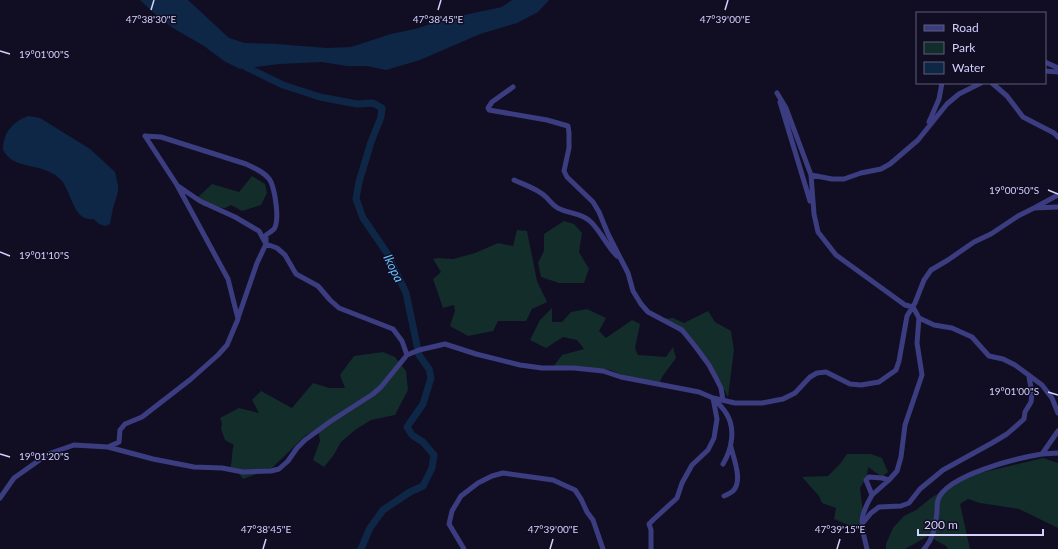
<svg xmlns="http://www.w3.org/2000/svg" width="1058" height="549" font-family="Lato,sans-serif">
  <rect width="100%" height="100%" fill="#110e23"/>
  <path fill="#122d2a" d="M252,176L265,184L267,193L261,205L242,211L231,205L225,208L203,206L197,198L212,184L239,192Z
    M564,221L574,224L582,233L579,252L589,269L584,283H559L541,277L538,263L544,251V234Z
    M517,230L527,231L537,281L547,302L532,309L526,321H498L493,331L468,336L450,326L455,311L454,305L443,308L433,279L441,272L433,259L438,258L453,259L475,253L498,243L513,246Z
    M552,308V322H562L571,312L587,309L606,318L599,331L606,338L632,320L640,324L635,348L638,355L666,357L673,347L676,358L662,377L659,384L629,378L611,370L584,368L553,367L562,355L584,349L577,340L563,337L546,348L530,340L540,320Z
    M708,311L715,322L731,331L734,350L728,397L721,383L688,339L664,319L673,318L684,323Z
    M383,352L395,357L406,371L408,390L395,415L371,420L355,430L341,442L333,456L324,467L313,460L320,441L318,429L306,435L271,469L243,479L237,471L230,468C233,460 231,452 234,445L225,440L221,429L222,423L220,418L239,408L259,413L252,400L261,391L292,408L313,383L329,388H345L340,375L354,356Z
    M847,454H871L882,458L888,472L882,477L868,467L867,476L860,488L863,512L857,529L834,519L836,508L822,503L819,496L802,477L828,476L840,464Z
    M1043,458L1058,463V528L1019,509L980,503L968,499L960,504L970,549H948L946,546L928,536L905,549H886V544L893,528L904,516L916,510L931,498L967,476Z"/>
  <path fill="#0e2747" d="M140,0H188L229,38L245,43L276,44L327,48L351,47L391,34L415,29L450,18L502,7L512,0H549L538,12L517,23L480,34L420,60L386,70L367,66H347L322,62L279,64L240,69L224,61L204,46L173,28L155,14Z
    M28,116L40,118L90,149L115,172L118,185V192L113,208L110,224C104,228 98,224 94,219C91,219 87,219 85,218C72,213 70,188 60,179C48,167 31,168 16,162C11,160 6,155 3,150C3,133 12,122 28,116Z"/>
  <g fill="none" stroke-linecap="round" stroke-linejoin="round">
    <path stroke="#0e2747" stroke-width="1" d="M356,549L362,546"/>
    <path stroke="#0e2747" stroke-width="7" d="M241,62L246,67L283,85L320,97L357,104L373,103L382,108L381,117L371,142L359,182L356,199L363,218L387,253L406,293L419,355L429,369L431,378L423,404L407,427L412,435L423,442L434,455L432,468L423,486L410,492L383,510L370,528L361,549"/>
    <path stroke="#3b3d80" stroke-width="5" d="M1045,62L1058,68
      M1045,71L1058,72
      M992,83L1007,96L1023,117L1054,133L1058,137
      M513,87L492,102L488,108L489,110L547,120L568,126L569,133V148L564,171L567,177L593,202L599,212L608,234L628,273L633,291L641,304L648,312L682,330L695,346L709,365L716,378L721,388L723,400
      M777,93L786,108L811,175L814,214L818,232L836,255L905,305L913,307L919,318L917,343L922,375L905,425L901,457L897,471L889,480L882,478L869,477L866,480L872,495C858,519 861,524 867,549
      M780,102L810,201
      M929,122L939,99L942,83
      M145,136L161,137L246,164C254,168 267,173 271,182C275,192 280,220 274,229C272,231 269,233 266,235V244L257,263L238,318
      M811,175L832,179H844L861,173L881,169L890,164L918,140L947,104L959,94L981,83
      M514,180C525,185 538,189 546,197C551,202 554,207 560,209C571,214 582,213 591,222C601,232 607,246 617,256
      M178,186L200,201L235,217L259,231L266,244L277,248L285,255L296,274L318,286L330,300L339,308L393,329L402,341L407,355
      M1036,207L1058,195
      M919,318L934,325L952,328L972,337L989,356L1003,359L1015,365L1042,385L1052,398L1058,413
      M714,399C718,403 723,408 726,413C736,428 732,449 723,464
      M108,447L119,442L120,430L125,424L142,417L191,379L218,355L227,345L238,319L228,279L177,185L145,136
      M1042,454L1058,453
      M872,495L889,480
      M724,496C727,495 730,493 733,491C743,481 734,460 731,447
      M0,498L14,478L48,454L74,445L108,447L153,459L194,467L222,468L243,472L271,471L279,469L288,461L297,448L305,440L331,421L373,394L381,387L407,355L419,350L445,344L476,354L520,365L542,368H574L603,371L621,377L699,392L713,398L735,403H762L783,399L795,393L810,377L817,373L826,372L850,384L861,385L879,382L896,370L899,361L907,316L915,303L924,280L931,270L948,260L974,242L991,234L1018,216L1034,208L1058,207
      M862,524L871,513L879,507L901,506L909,503L920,489L943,470L992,443L1007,434L1024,419L1025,412L1031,402L1032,393L1029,377
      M464,549L449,524L452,511L461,496L478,483L492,476L503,473L553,480L575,490L581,499L587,512L593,520L603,549
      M651,549V530L649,524L654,519L677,498L682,483L692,465L708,450L714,438L717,419L713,398
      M924,549C934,538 935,526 937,512C937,508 937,503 938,500C946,475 1018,458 1042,454L1058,431"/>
  </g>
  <path fill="none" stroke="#d4d1fe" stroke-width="1.5" d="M151,10L154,0M438,10L441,0M725,10L728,0M0,51L10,54M1048,190L1058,194M0,252L10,256M1048,392L1058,395M0,454L10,457M263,549L266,539M550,549L553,539M837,549L840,539"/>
  <g text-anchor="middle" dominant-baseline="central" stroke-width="3" stroke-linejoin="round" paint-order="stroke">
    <g font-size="13" font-style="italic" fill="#62befb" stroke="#110e23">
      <text transform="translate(394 268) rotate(64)">Ikopa</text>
    </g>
  </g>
  <g font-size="10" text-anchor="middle" fill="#d4d1fe" stroke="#110e23" stroke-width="3" stroke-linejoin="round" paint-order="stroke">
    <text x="151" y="23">47°38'30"E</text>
    <text x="438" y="23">47°38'45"E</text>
    <text x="725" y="23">47°39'00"E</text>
    <text x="44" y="58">19°01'00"S</text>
    <text x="1014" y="194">19°00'50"S</text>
    <text x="44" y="259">19°01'10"S</text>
    <text x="1014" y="395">19°01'00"S</text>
    <text x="44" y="460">19°01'20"S</text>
    <text x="266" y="533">47°38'45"E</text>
    <text x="553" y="533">47°39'00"E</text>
    <text x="840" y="533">47°39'15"E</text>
  </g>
  <rect x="916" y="12" width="130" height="72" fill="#110e23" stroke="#5f5c7b"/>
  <rect x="924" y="25" width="20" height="6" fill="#3b3d80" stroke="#5f5c7b"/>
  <text x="952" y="32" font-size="12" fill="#d4d1fe">Road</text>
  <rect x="924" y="42" width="20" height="12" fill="#122d2a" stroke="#5f5c7b"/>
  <text x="952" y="52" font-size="12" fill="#d4d1fe">Park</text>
  <rect x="924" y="62" width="20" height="12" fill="#0e2747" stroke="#5f5c7b"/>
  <text x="952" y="72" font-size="12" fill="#d4d1fe">Water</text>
  <path d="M918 529v6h125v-6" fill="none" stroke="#d4d1fe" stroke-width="2"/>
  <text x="924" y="529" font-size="12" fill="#d4d1fe" stroke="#110e23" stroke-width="3" paint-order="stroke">200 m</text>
</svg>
